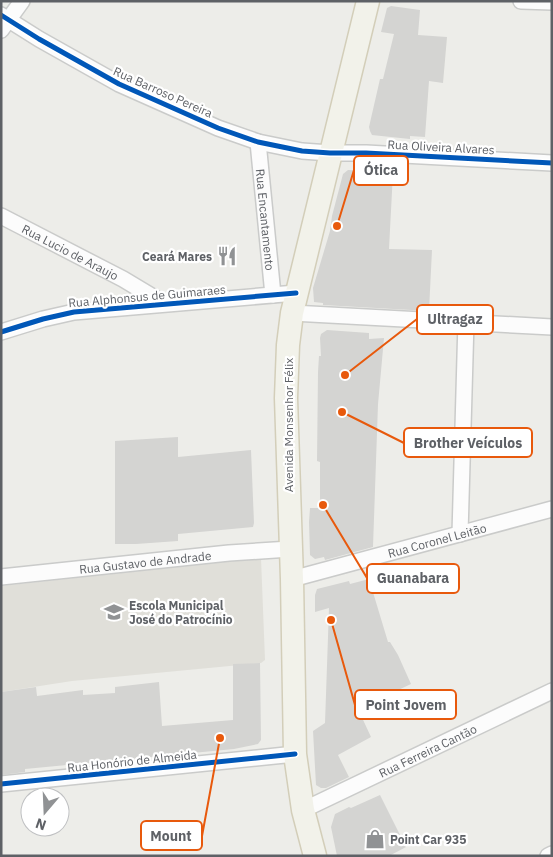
<svg xmlns="http://www.w3.org/2000/svg" width="553" height="857" font-family="'IBM Plex Sans',sans-serif">
  <style>
    .education { fill: #e0dfd9 }
    .building { fill: #d4d4d2 }
    .lines { fill: none; stroke-linecap: round; stroke-linejoin: round }
    .street-casing { stroke: #cacbca; stroke-width: 18 }
    .primary-casing { stroke: #d3ceb9; stroke-width: 25 }
    .street { stroke: #fcfcfc; stroke-width: 15 }
    .primary { stroke: #f2f2ea; stroke-width: 22 }
    .cycleway-casing { stroke: #fff; stroke-width: 8 }
    .cycleway { stroke: #0057b8; stroke-width: 5 }
    .labels { text-anchor: middle; dominant-baseline: central; stroke-width: 4.5; stroke-linejoin: round; paint-order: stroke }
    .street-label { font-size: 12px; fill: #5e6166; stroke: #fff }
    .poi-label { font-size: 12px; font-weight: bold; fill: #5e6166; stroke: #fff; text-anchor: start }
    .leader { fill: none; stroke: #e8590c; stroke-width: 2 }
    .callout-dot { fill: #e8590c; stroke: #fff; stroke-width: 2 }
    .callout { fill: #fff; stroke: #e8590c; stroke-width: 2 }
    .callout-label { font-size: 14px; text-anchor: middle; font-weight: bold; fill: #5e6166 }
  </style>
  <rect width="100%" height="100%" fill="#edede9"/>
  <!-- education -->
  <path class="education" d="M 261,558 L 265,660 L 261,663 L 72,681 L 1,692 L 1,586 Z"/>
  <!-- building -->
  <path class="building" d="M 391,6 L 420,10 L 418,35 L 447,37 L 443,83 L 429,81 L 425,137 L 410,136 L 410,139 L 372,135 L 370,131 L 369,127 L 380,79 L 383,79 L 394,34 L 381,32 L 387,8 Z
    M 348,170 L 393,172 L 389,249 L 432,250 L 429,311 L 323,305 L 323,303 L 314,302 L 313,288 L 330,231 L 332,216 L 343,174 Z
    M 327,330 L 369,333 L 369,339 L 384,338 L 378,404 L 373,547 L 325,560 L 324,557 L 315,559 L 310,555 L 309,522 L 310,508 L 320,508 L 320,462 L 317,461 L 318,372 L 319,356 L 321,356 L 320,338 L 321,334 Z
    M 178,437 L 178,457 L 251,450 L 254,523 L 253,527 L 178,534 L 178,541 L 136,544 L 115,544 L 115,441 Z
    M 369,579 L 388,642 L 390,642 L 398,655 L 411,684 L 358,709 L 371,737 L 338,755 L 349,777 L 326,788 L 321,788 L 316,785 L 313,731 L 325,723 L 329,608 L 315,612 L 315,595 L 317,589 L 349,581 L 350,584 Z
    M 260,663 L 261,740 L 258,744 L 234,749 L 25,769 L 25,772 L 1,775 L 1,692 L 36,687 L 37,696 L 83,690 L 83,695 L 115,693 L 115,687 L 159,682 L 162,726 L 233,720 L 233,664 Z
    M 380,795 L 406,847 L 389,856 L 337,856 L 331,827 L 335,814 L 349,807 L 351,808 Z"/>
  <g class="lines">
    <defs>
      <g id="street">
        <path d="M 521,1 L 552,2"/>
        <path d="M 1,15 L 39,39 L 119,84 L 218,128 L 258,142 L 302,151 L 330,153 L 366,153 L 552,163"/>
        <path d="M 1,30 L 22,1"/>
        <path id="s1" d="M 258,142 L 273,295"/>
        <path id="s2" d="M 1,216 L 123,279 L 163,303"/>
        <path d="M 292,313 L 552,327"/>
        <path d="M 1,332 L 43,319 L 74,312 L 296,293"/>
        <path d="M 460,534 L 466,321"/>
        <path id="s3" d="M 1,577 L 229,553 L 290,549"/>
        <path id="s4" d="M 292,579 L 552,509"/>
        <path d="M 1,784 L 295,754"/>
        <path id="s5" d="M 303,810 L 552,691"/>
        <path d="M 548,856 L 552,854"/>
      </g>
      <path id="primary" d="M 315,856 L 303,810 L 295,754 L 292,579 L 286,398 L 288,345 L 292,313 L 368,1"/>
    </defs>
    <!-- street casing -->
    <use href="#street" class="street-casing"/>
    <!-- primary casing -->
    <use href="#primary" class="primary-casing"/>
    <!-- street -->
    <use href="#street" class="street"/>
    <!-- primary -->
    <use href="#primary" class="primary"/>
    <defs>
      <path id="cycleway" d="M 1,15 L 39,39 L 119,84 L 218,128 L 258,142 L 302,151 L 330,153 L 366,153 L 552,163
        M 1,332 L 43,319 L 74,312 L 296,293
        M 1,784 L 295,754"/>
    </defs>
    <!-- cycleway casing -->
    <use href="#cycleway" class="cycleway-casing"/>
    <!-- cycleway -->
    <use href="#cycleway" class="cycleway"/>
  </g>
  <!-- icons -->
  <defs>
    <symbol id="restaurant-bare" viewBox="-9 -9 18 18"><path d="M-5-6h1v4h1v-4h1v4h1v-4h1v5L-1.5 .5V6h-2V.5L-5-1ZM5-6V6H3V1.5H1.5Q1.5-4 5-6Z" fill="#909294" stroke="#fff" stroke-width="2.5" paint-order="stroke"/></symbol>
    <symbol id="school-bare" viewBox="-9 -9 18 18"><path d="M0-5L7-2L0 1L-7-2ZM-4 1L0 2.5L4 1V4Q0 6-4 4Z" fill="#909294" stroke="#fff" stroke-width="2.5" paint-order="stroke"/></symbol>
    <symbol id="shop-bare" viewBox="-9 -9 18 18"><path d="M-5-2.5h2.3a2.7 3.5 0 0 1 5.4 0H5L5.5 6h-11ZM-1.5-2.5h3a1.5 2.3 0 0 0-3 0Z" fill="#909294" stroke="#fff" stroke-width="2.5" paint-order="stroke"/></symbol>
  </defs>
  <g fill-rule="evenodd">
    <use href="#restaurant-bare" x="213" y="242" width="28" height="28"/>
    <use href="#school-bare" x="100" y="598" width="28" height="28"/>
    <use href="#shop-bare" x="361" y="825" width="28" height="28"/>
  </g>
  <g class="labels">
    <!-- street labels -->
    <g class="street-label">
      <text transform="translate(163 92) rotate(24)">Rua Barroso Pereira</text>
      <text transform="translate(441 147) rotate(3)">Rua Oliveira Alvares</text>
      <text stroke="none"><textPath href="#s1" startOffset="78">Rua Encantamento</textPath></text>
      <text stroke="none"><textPath href="#s2" startOffset="78">Rua Lucio de Araujo</textPath></text>
      <text transform="translate(147 296) rotate(-5)">Rua Alphonsus de Guimaraes</text>
      <text transform="translate(288 425) rotate(-90)">Avenida Monsenhor Félix</text>
      <text stroke="none"><textPath href="#s4" startOffset="150">Rua Coronel Leitão</textPath></text>
      <text stroke="none"><textPath href="#s3" startOffset="145">Rua Gustavo de Andrade</textPath></text>
      <text stroke="none"><textPath href="#s5" startOffset="138">Rua Ferreira Cantão</textPath></text>
      <text transform="translate(132 761) rotate(-6)">Rua Honório de Almeida</text>
    </g>
    <!-- poi labels -->
    <g class="poi-label">
      <text x="212" y="256" text-anchor="end">Ceará Mares</text>
      <text x="129" y="605">Escola Municipal<tspan x="129" dy="14">José do Patrocínio</tspan></text>
      <text x="390" y="839">Point Car 935</text>
    </g>
  </g>
  <!-- callouts -->
  <path class="leader" d="M337 226L354 170M345 375L417 319M342 412L404 443M323 505L367 578M331 620L355 705M220 738L202 836"/>
  <g class="callout-dot">
    <circle cx="337" cy="226" r="5"/>
    <circle cx="345" cy="375" r="5"/>
    <circle cx="342" cy="412" r="5"/>
    <circle cx="323" cy="505" r="5"/>
    <circle cx="331" cy="620" r="5"/>
    <circle cx="220" cy="738" r="5"/>
  </g>
  <g class="callout">
    <rect x="354" y="156" width="54" height="29" rx="5"/>
    <rect x="417" y="305" width="76" height="29" rx="5"/>
    <rect x="404" y="428" width="128" height="29" rx="5"/>
    <rect x="367" y="564" width="92" height="29" rx="5"/>
    <rect x="355" y="690" width="101" height="29" rx="5"/>
    <rect x="141" y="821" width="61" height="29" rx="5"/>
  </g>
  <g class="callout-label">
    <text x="381" y="175">Ótica</text>
    <text x="455" y="324">Ultragaz</text>
    <text x="468" y="448">Brother Veículos</text>
    <text x="413" y="583">Guanabara</text>
    <text x="406" y="710">Point Jovem</text>
    <text x="171" y="841">Mount</text>
  </g>
  <!-- border -->
  <rect width="553" height="857" fill="none" stroke="#5e6166" stroke-width="5"/>
  <!-- north arrow -->
  <g transform="translate(45 812) rotate(199)"><circle r="24" fill="#ffffff" stroke="#bfc0c2"/>
  <path d="M0-4L9 19L0 12L-9 19Z" fill="#909294"/>
  <text y="-8" font-size="14" font-weight="bold" text-anchor="middle" fill="#5e6166">N</text>
  </g>
</svg>
